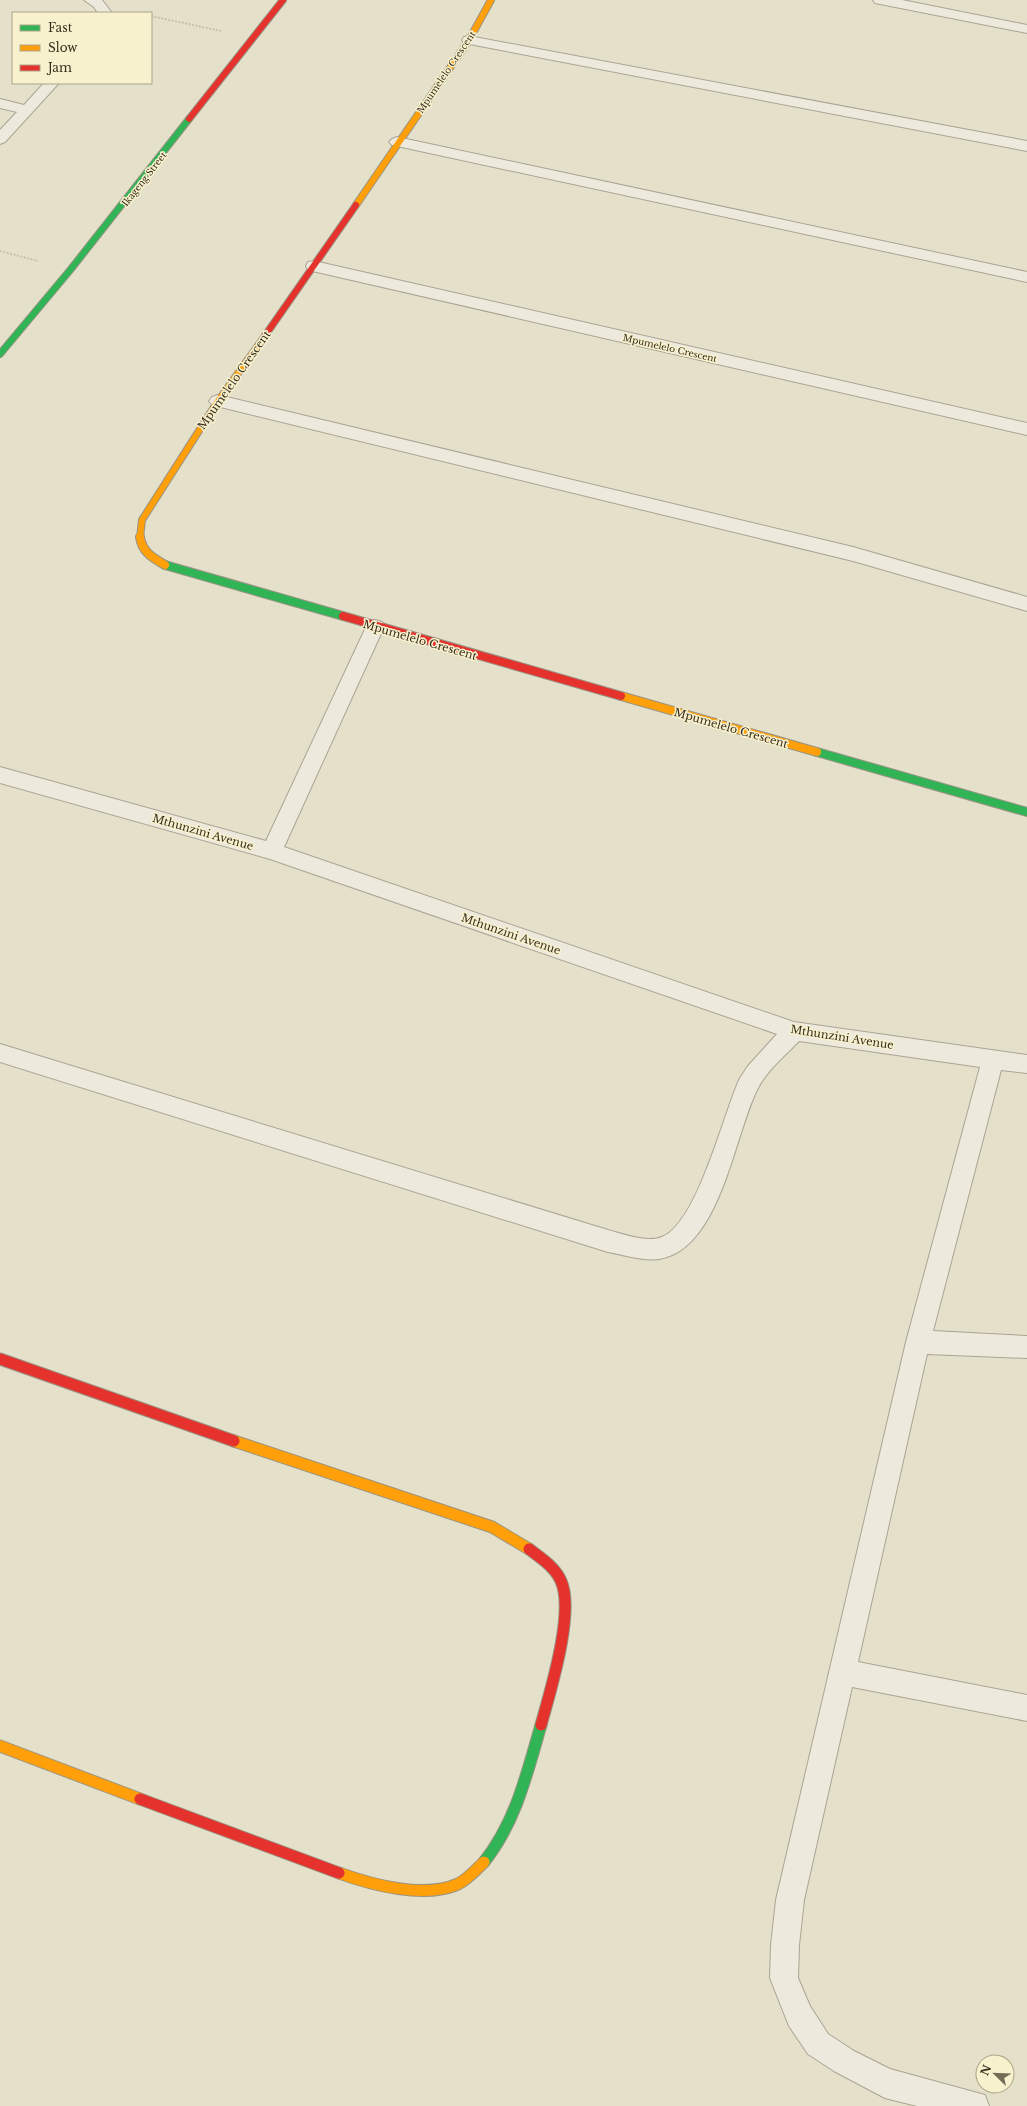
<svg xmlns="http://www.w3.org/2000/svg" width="1027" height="2106" font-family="'Libre Baskerville',serif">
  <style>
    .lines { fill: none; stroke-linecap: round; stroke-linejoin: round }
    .street-casing { stroke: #aaa494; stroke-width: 2 }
    .fast-far2-casing { stroke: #999484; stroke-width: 8 }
    .fast-far1-casing { stroke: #999484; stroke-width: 10 }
    .fast-casing { stroke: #999484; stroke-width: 13 }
    .slow-far2-casing { stroke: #999484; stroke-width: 8 }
    .slow-far1-casing { stroke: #999484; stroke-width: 10 }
    .slow-casing { stroke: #999484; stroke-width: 13 }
    .jam-far2-casing { stroke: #999484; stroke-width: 8 }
    .jam-far1-casing { stroke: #999484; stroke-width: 10 }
    .jam-casing { stroke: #999484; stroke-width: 13 }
    .path { stroke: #c5c1b3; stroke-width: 2; stroke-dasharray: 2 1.5; stroke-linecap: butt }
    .street { fill: #ede9dc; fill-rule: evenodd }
    .fast-far2 { stroke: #30b455; stroke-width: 6 }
    .fast-far1 { stroke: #30b455; stroke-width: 8 }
    .fast { stroke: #30b455; stroke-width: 11 }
    .slow-far2 { stroke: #ff9f0a; stroke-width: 6 }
    .slow-far1 { stroke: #ff9f0a; stroke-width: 8 }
    .slow { stroke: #ff9f0a; stroke-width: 11 }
    .jam-far2 { stroke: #e5322d; stroke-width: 6 }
    .jam-far1 { stroke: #e5322d; stroke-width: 8 }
    .jam { stroke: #e5322d; stroke-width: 11 }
    .labels { text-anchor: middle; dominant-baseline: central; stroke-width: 3; stroke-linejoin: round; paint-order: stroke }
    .far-street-label { font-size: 9px; fill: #382d1b; stroke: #f8f1ce }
    .street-label { font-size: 11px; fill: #382d1b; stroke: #f8f1ce }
  </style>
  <rect width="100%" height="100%" fill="#e5e0ca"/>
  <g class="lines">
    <defs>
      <path id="street" d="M 84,0 L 102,0 L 112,13 L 98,13 L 94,7 Z
        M 873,0 L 902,0 L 1027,25 L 1027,33 L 880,4 L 875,3 Z
        M 469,36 L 1027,141 L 1027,151 L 464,43 L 462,40 L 464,37 Z
        M 44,83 L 59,83 L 5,142 L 0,144 L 0,130 L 17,112 L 0,108 L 0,99 L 24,105 Z
        M 397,137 L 1027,272 L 1027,282 L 392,145 L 389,142 L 392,139 Z
        M 314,261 L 1027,423 L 1027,435 L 308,270 L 306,266 L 308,262 Z
        M 218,395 L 853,547 L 1027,597 L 1027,611 L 853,561 L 212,405 L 209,401 L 212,397 Z
        M 375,620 L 382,622 L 384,627 L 284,847 L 794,1022 L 1027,1055 L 1027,1073 L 1001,1070 L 933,1331 L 1027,1336 L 1027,1358 L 927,1354 L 858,1662 L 1027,1695 L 1027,1721 L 852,1687 L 804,1900 L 799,1945 L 798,1978 L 810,2006 L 828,2034 L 854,2051 L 890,2069 L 985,2095 L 989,2106 L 917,2106 L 885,2098 L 834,2071 L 808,2054 L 789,2026 L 770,1978 L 771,1945 L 776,1900 L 906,1342 L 980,1067 L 799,1041 C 785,1056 766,1071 757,1090 C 734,1136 720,1250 659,1259 C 642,1261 625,1255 608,1252 L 0,1062 L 0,1044 L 608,1230 C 623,1234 647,1243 662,1237 C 698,1222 723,1114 740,1078 L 748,1066 L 777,1034 L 270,859 L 0,783 L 0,767 L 266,841 L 366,627 L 368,622 Z"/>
      <path id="fast-far2" d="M 0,354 L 71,269 L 189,119"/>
      <path id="fast-far1" d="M 165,565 L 343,616
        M 817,752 L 1027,812"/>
      <path id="fast" d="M 484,1862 C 516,1822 527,1773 541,1725"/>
      <path id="slow-far2" d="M 356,205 L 469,40 L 491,0
        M 140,538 L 142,520 L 218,401 L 262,340"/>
      <path id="slow-far1" d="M 140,537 C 142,552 153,558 165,565
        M 621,696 L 817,752"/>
      <path id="slow" d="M 234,1441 L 492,1527 L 529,1549
        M 0,1746 L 140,1799
        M 339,1873 C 372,1885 425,1899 458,1884 C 468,1879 476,1870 484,1862"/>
      <path id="jam-far2" d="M 189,119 L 283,0
        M 262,340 L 356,205"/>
      <path id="jam-far1" d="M 343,616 L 621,696"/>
      <path id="jam" d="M 0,1359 L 234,1441
        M 529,1549 C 541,1558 555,1567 561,1581 C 575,1612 550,1692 541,1725
        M 140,1799 L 339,1873"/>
    </defs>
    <!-- street casing -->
    <use href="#street" class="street-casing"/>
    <!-- fast-far2 casing -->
    <use href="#fast-far2" class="fast-far2-casing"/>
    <!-- fast-far1 casing -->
    <use href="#fast-far1" class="fast-far1-casing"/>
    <!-- fast casing -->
    <use href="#fast" class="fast-casing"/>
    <!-- slow-far2 casing -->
    <use href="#slow-far2" class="slow-far2-casing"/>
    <!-- slow-far1 casing -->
    <use href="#slow-far1" class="slow-far1-casing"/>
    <!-- slow casing -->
    <use href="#slow" class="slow-casing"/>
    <!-- jam-far2 casing -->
    <use href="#jam-far2" class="jam-far2-casing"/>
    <!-- jam-far1 casing -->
    <use href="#jam-far1" class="jam-far1-casing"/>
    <!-- jam casing -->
    <use href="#jam" class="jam-casing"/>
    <!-- path -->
    <path class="path" d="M 151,16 L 221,31
      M 0,251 L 38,261"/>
    <!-- street -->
    <use href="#street" class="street"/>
    <!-- fast-far2 -->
    <use href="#fast-far2" class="fast-far2"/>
    <!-- fast-far1 -->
    <use href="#fast-far1" class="fast-far1"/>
    <!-- fast -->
    <use href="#fast" class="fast"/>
    <!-- slow-far2 -->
    <use href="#slow-far2" class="slow-far2"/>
    <!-- slow-far1 -->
    <use href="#slow-far1" class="slow-far1"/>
    <!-- slow -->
    <use href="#slow" class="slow"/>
    <!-- jam-far2 -->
    <use href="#jam-far2" class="jam-far2"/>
    <!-- jam-far1 -->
    <use href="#jam-far1" class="jam-far1"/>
    <!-- jam -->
    <use href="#jam" class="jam"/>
  </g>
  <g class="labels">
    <!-- far-street labels -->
    <g class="far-street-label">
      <text transform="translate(446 72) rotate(-56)">Mpumelelo Crescent</text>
      <text transform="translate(144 179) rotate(-52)">Ikageng Street</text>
      <text transform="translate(670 348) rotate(13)">Mpumelelo Crescent</text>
    </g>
    <!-- street labels -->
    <g class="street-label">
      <text transform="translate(234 380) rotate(-55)">Mpumelelo Crescent</text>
      <text transform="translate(420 640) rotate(16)">Mpumelelo Crescent</text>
      <text transform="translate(731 728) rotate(16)">Mpumelelo Crescent</text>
      <text transform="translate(203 832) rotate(16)">Mthunzini Avenue</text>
      <text transform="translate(511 934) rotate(19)">Mthunzini Avenue</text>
      <text transform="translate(842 1037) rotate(9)">Mthunzini Avenue</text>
    </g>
  </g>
  <!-- legend -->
  <rect x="12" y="12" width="140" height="72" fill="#f8f1ce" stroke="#aba386"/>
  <rect x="20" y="25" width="20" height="6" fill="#30b455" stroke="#aba386"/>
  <text x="48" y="32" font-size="12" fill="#382d1b">Fast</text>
  <rect x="20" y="45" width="20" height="6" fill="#ff9f0a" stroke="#aba386"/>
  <text x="48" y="52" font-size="12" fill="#382d1b">Slow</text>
  <rect x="20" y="65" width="20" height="6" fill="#e5322d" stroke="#aba386"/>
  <text x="48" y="72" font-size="12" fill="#382d1b">Jam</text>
  <!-- north arrow -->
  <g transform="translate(995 2074) rotate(293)"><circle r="19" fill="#f8f1ce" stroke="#aba386"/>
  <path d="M0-3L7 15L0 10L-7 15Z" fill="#756c58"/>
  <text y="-6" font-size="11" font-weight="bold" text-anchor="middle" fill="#382d1b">N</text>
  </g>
</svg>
